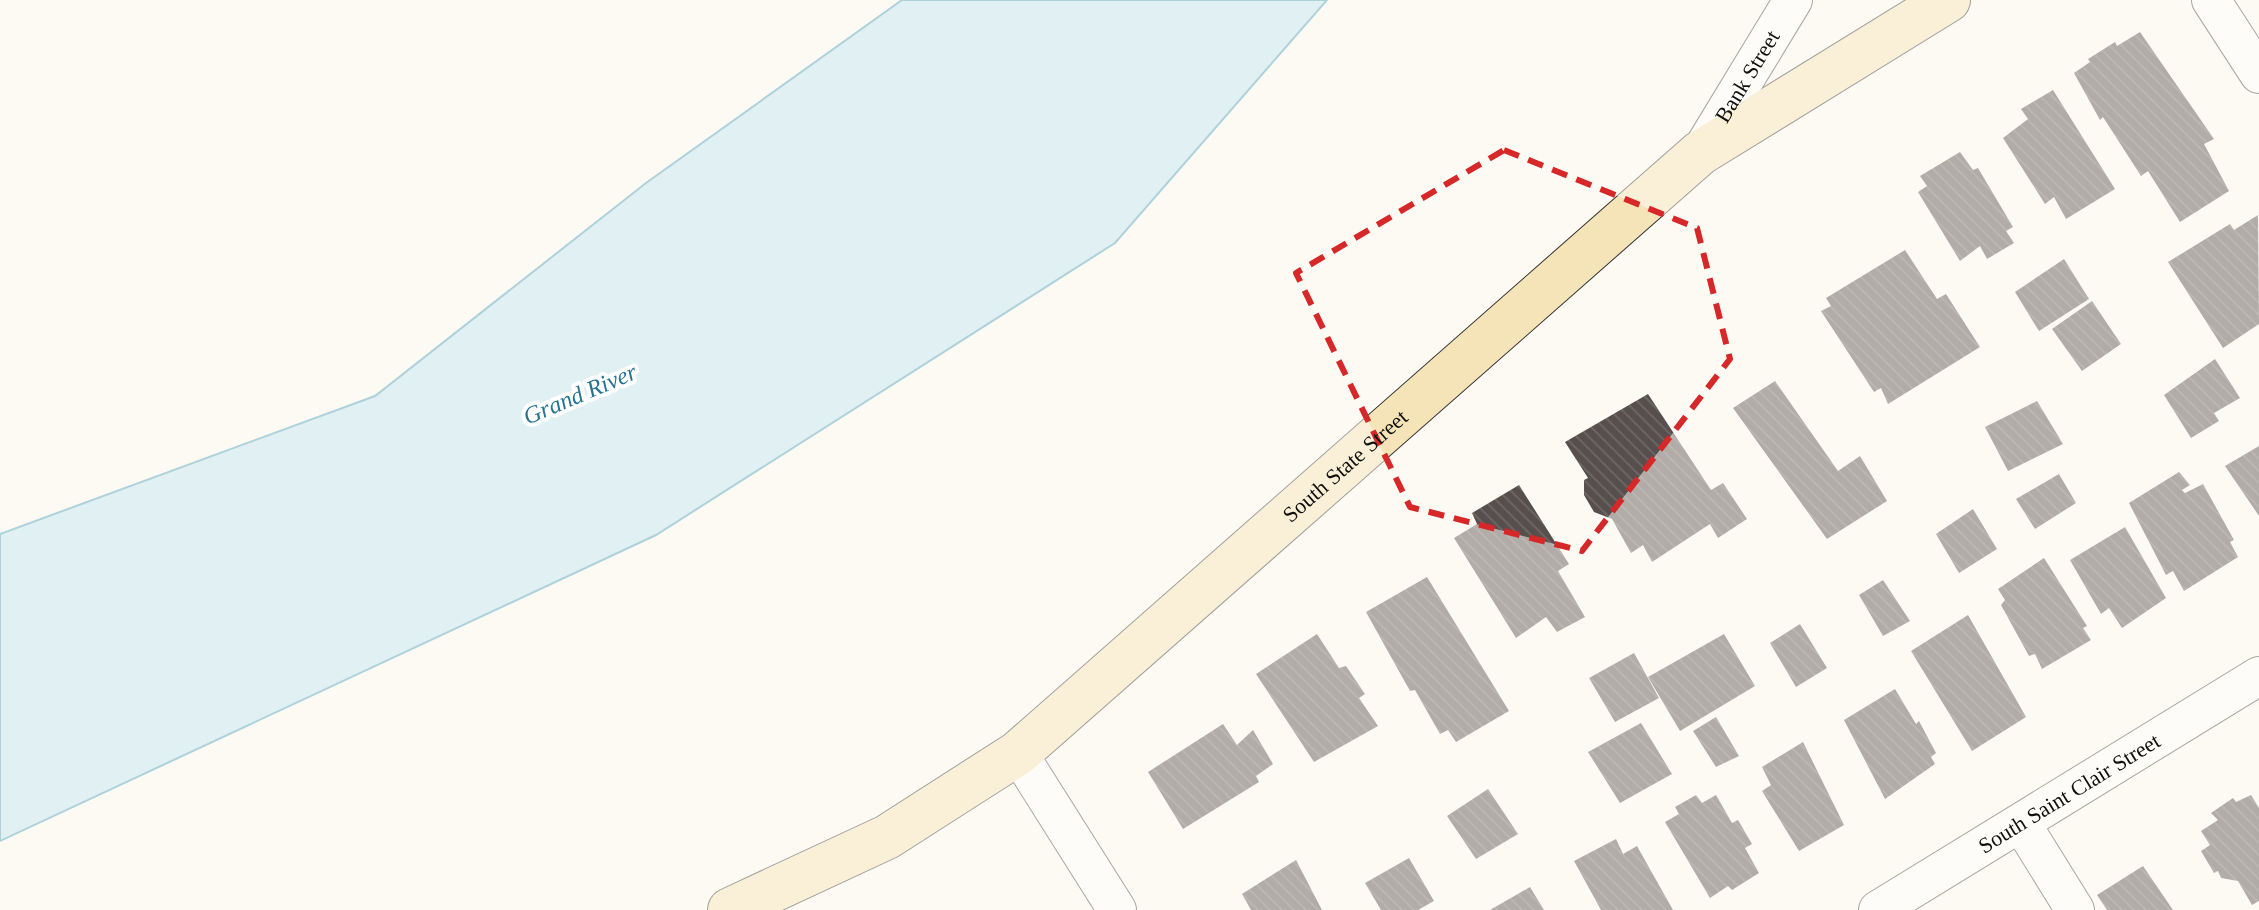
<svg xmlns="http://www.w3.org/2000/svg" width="2259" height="910" font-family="Georgia,serif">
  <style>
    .water { fill: #bee4ef; stroke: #4fa2bc; stroke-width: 2 }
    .building { fill: url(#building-back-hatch) }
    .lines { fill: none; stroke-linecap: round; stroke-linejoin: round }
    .minor-casing { stroke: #434343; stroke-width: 40 }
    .secondary-casing { stroke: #323232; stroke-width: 46 }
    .minor { stroke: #fff; stroke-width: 38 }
    .secondary { stroke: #f5e4b7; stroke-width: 44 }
    .marked { fill: none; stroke: #d62828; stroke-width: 6; stroke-dasharray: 16 10; stroke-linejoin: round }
    .labels { text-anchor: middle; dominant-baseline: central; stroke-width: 8; stroke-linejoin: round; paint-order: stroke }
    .street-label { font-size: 22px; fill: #101010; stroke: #fff }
    .water-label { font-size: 24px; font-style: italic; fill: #287492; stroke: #fff }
  </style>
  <defs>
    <pattern id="building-back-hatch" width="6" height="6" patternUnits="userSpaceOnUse" patternTransform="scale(2)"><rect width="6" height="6" fill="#574f4d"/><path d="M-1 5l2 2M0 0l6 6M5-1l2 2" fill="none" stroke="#6a6462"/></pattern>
  </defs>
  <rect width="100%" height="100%" fill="#fdfaf4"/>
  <!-- water -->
  <path class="water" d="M 902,0 L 1327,0 L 1115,243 L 656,535 L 0,841 L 0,534 L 375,396 L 646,183 Z"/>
  <!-- building -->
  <path class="building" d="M 2140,32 L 2214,139 L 2204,144 L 2229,191 L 2180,222 L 2148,171 L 2141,176 L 2103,117 L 2100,120 L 2074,73 L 2090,62 L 2088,59 L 2115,42 L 2117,46 Z
    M 2053,90 L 2115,189 L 2066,219 L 2054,197 L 2045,204 L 2003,138 L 2028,119 L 2021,109 Z
    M 1960,152 L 1973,170 L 1978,168 L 2013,227 L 2006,231 L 2014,243 L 1987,259 L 1980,246 L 1960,261 L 1918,192 L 1927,186 L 1920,176 Z
    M 2258,215 L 2259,324 L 2223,348 L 2168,262 L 2230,224 L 2234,230 Z
    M 1905,250 L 1937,299 L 1946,294 L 1980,347 L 1888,404 L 1881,388 L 1874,392 L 1821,311 L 1831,306 L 1826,298 Z
    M 2064,259 L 2089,299 L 2039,331 L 2015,292 Z
    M 2092,301 L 2121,344 L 2082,371 L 2052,329 Z
    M 2215,359 L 2240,398 L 2214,413 L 2219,421 L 2191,438 L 2164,395 Z
    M 1775,381 L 1838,471 L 1860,456 L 1887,501 L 1827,539 L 1733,408 Z
    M 1648,394 L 1711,490 L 1723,483 L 1747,519 L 1718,538 L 1710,524 L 1652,562 L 1643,545 L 1631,553 L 1612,519 L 1594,512 L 1584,495 L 1584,480 L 1588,478 L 1565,442 Z
    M 2037,401 L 2063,444 L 2008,471 L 1985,427 Z
    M 2259,446 L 2259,516 L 2225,466 Z
    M 2179,472 L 2190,485 L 2182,490 L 2185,493 L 2203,484 L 2234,540 L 2230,542 L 2238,557 L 2184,591 L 2173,571 L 2166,575 L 2129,503 Z
    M 2059,474 L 2076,503 L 2035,529 L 2016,499 Z
    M 1519,485 L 1569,564 L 1558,571 L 1585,617 L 1557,632 L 1546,617 L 1516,638 L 1454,538 L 1477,524 L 1472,513 Z
    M 1973,509 L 1997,549 L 1959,573 L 1936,534 Z
    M 2125,527 L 2166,598 L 2122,628 L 2109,608 L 2101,614 L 2070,560 Z
    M 2044,558 L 2087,626 L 2083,628 L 2091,640 L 2042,669 L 2035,654 L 2029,656 L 2001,605 L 2005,600 L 1998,589 Z
    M 1427,577 L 1509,711 L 1456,742 L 1448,730 L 1440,734 L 1415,690 L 1410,691 L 1366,612 Z
    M 1883,580 L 1910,621 L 1883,636 L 1859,595 Z
    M 1968,615 L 2026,717 L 1972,751 L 1911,651 Z
    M 1800,624 L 1827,668 L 1796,687 L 1770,643 Z
    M 1317,634 L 1339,668 L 1346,666 L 1365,694 L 1359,698 L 1378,726 L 1314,762 L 1256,674 Z
    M 1724,634 L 1755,686 L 1680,731 L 1648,677 Z
    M 1634,653 L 1659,698 L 1615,722 L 1589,678 Z
    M 1895,689 L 1916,724 L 1919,721 L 1936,753 L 1931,757 L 1935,764 L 1885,799 L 1844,720 Z
    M 1716,717 L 1739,756 L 1716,767 L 1693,731 Z
    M 1641,723 L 1672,774 L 1620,803 L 1588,752 Z
    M 1223,724 L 1237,745 L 1253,730 L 1273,764 L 1256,776 L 1259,782 L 1183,829 L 1148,772 Z
    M 1803,742 L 1844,825 L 1799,851 L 1762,791 L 1771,785 L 1762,767 Z
    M 1488,789 L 1518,834 L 1476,859 L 1447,816 Z
    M 1696,795 L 1702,803 L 1716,795 L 1732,823 L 1738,820 L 1752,844 L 1745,848 L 1759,873 L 1732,890 L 1728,886 L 1710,898 L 1665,822 L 1679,814 L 1675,807 Z
    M 2251,795 L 2259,808 L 2259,901 L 2252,905 L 2238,881 L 2221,878 L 2218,871 L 2214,873 L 2201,851 L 2210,845 L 2201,831 L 2218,820 L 2211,813 L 2233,798 L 2236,802 Z
    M 1616,839 L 1623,854 L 1637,846 L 1673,910 L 1601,910 L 1574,861 Z
    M 1409,858 L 1434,901 L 1418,910 L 1381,910 L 1365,883 Z
    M 1296,860 L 1322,910 L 1251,910 L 1242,894 Z
    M 2143,866 L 2173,910 L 2107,910 L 2097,895 Z
    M 1530,887 L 1544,910 L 1490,910 Z"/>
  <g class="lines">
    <defs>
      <g id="minor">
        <path d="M 2211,0 L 2259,74"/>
        <path id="s1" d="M 1700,153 L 1793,0"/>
        <path d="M 1018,753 L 1117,910"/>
        <path d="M 2021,823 L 2075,910"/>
        <path id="s2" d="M 1878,910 L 2259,676"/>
      </g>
      <g id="secondary">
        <path id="s3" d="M 730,910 L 887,837 L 1018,753 L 1700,153 L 1948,0"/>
      </g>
    </defs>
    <!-- minor casing -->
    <use href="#minor" class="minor-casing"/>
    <!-- secondary casing -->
    <use href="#secondary" class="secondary-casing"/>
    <!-- minor -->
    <use href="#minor" class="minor"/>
    <!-- secondary -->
    <use href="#secondary" class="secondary"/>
  </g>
  <!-- marked area -->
  <path d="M0 0H2259V910H0ZM 1504,150 L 1697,228 L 1730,359 L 1582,551 L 1410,507 L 1296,273 Z" fill="#fdfaf4" fill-opacity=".55" fill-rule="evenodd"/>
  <path class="marked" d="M 1504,150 L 1697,228 L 1730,359 L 1582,551 L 1410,507 L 1296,273 Z"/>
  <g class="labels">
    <!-- street labels -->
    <g class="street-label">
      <text stroke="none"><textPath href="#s1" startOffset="90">Bank Street</textPath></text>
      <text stroke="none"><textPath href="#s3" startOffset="764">South State Street</textPath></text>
      <text stroke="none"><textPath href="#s2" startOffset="224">South Saint Clair Street</textPath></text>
    </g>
    <!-- water labels -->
    <g class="water-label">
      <text transform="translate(580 394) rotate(-23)">Grand River</text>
    </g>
  </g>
</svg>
